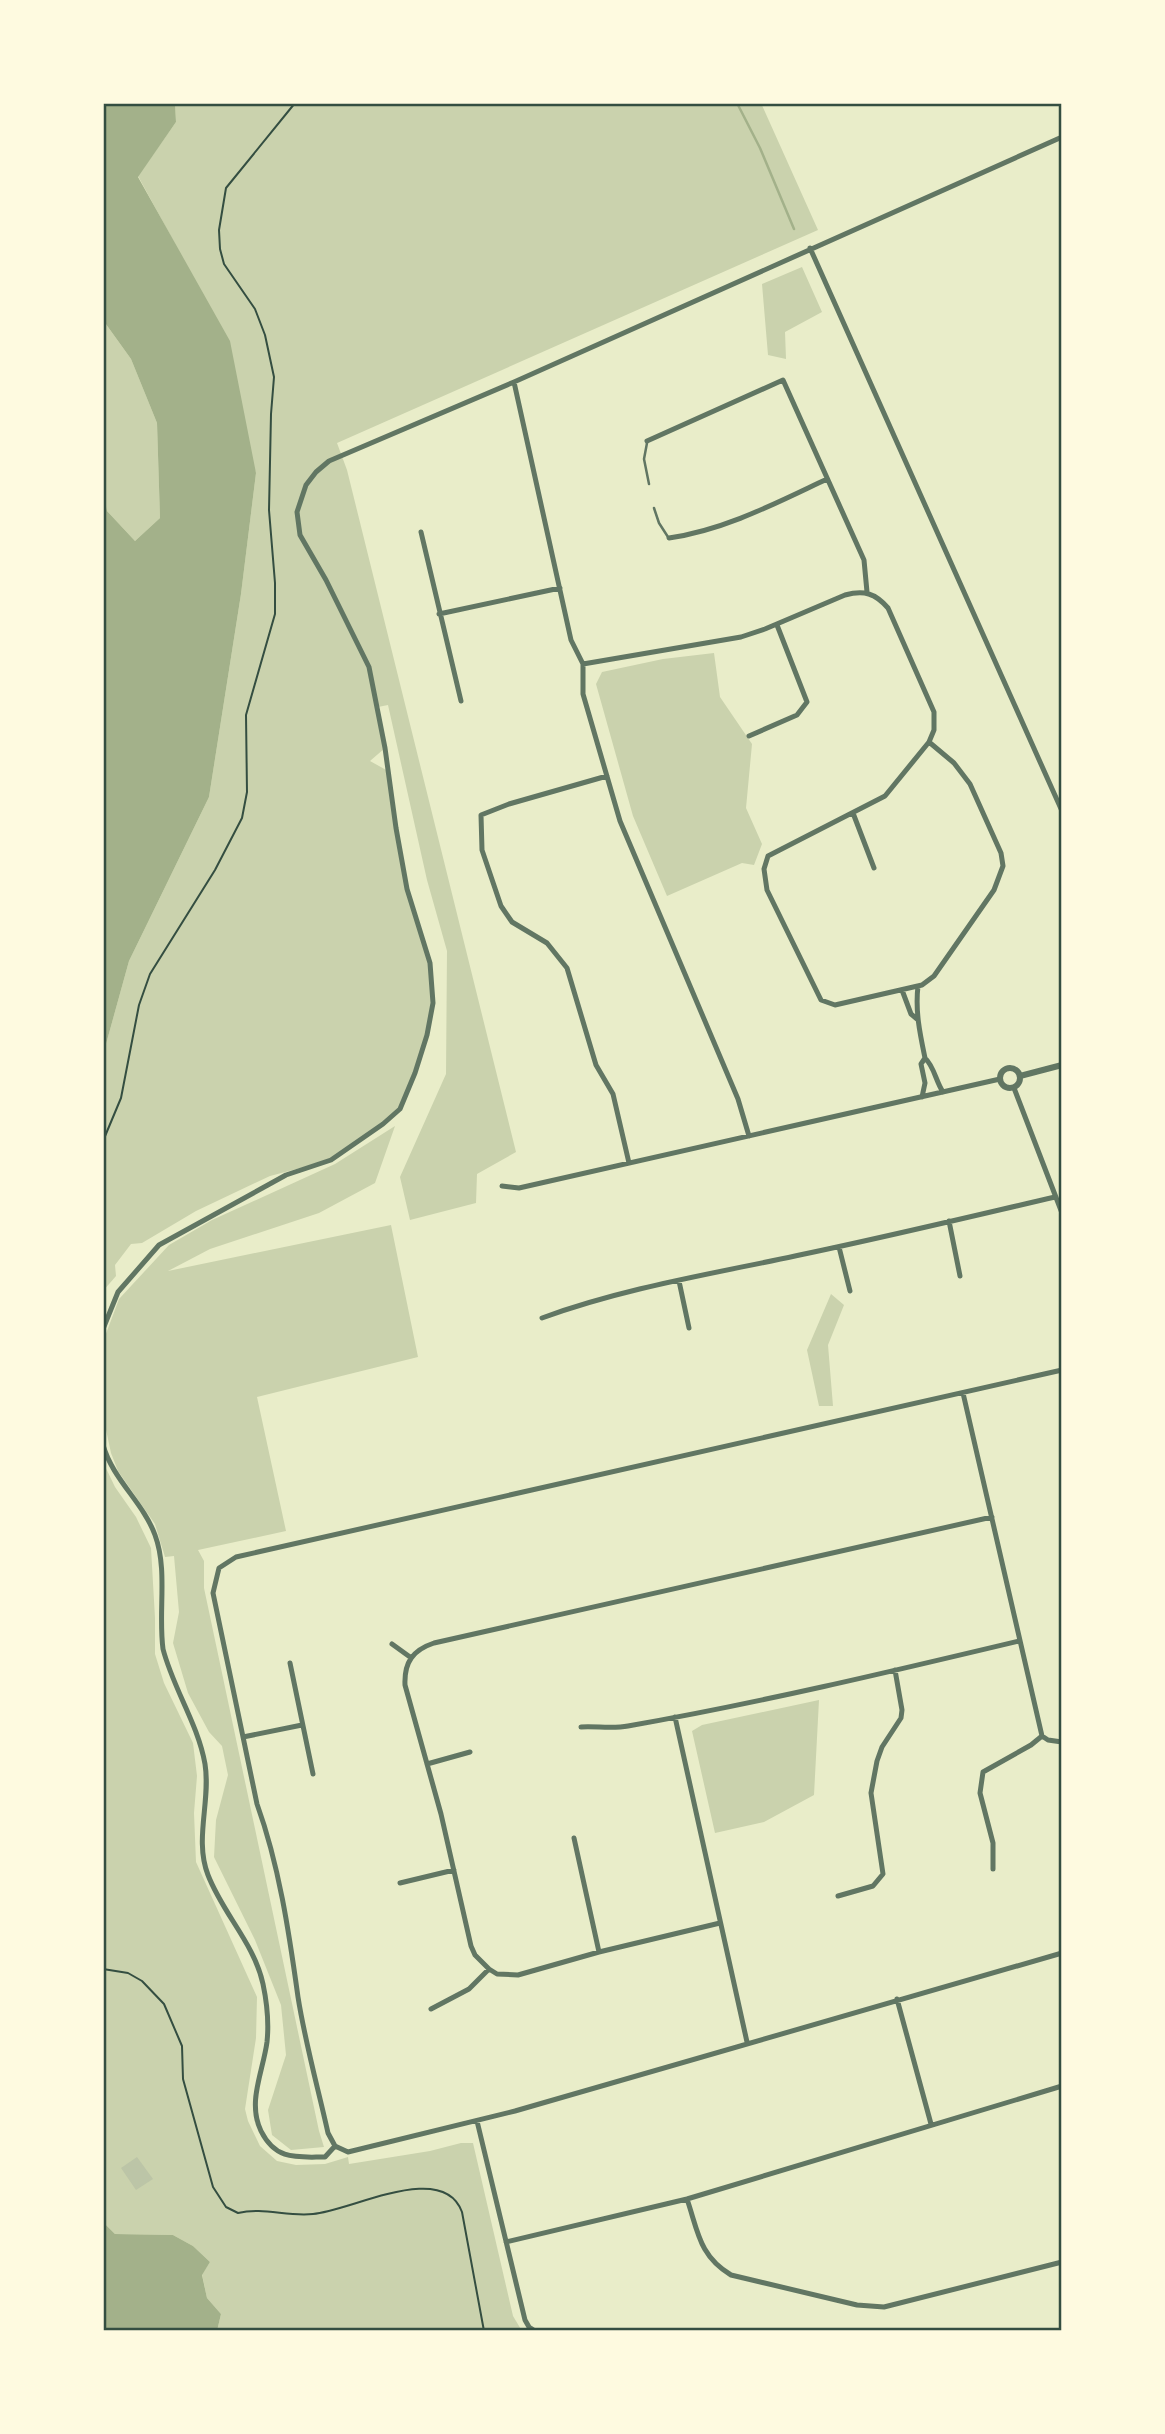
<svg xmlns="http://www.w3.org/2000/svg" width="1165" height="2434" font-family="Spectral,serif">
  <style>
    .green { fill: #cad2ad }
    .water { fill: #a3b18a }
    .lines { fill: none; stroke-linecap: round; stroke-linejoin: round }
    .stream { stroke: #a3b18a; stroke-width: 2.5 }
    .building { fill: #bcc5a7 }
    .path { stroke: #344e41; stroke-width: 2 }
    .service { stroke: #617663; stroke-width: 2.5 }
    .minor { stroke: #617663; stroke-width: 5 }
    .tertiary { stroke: #617663; stroke-width: 6 }
    .neatline { fill: none; stroke: #344e41; stroke-width: 2.5 }
  </style>
  <rect width="100%" height="100%" fill="#e9edc9"/>
  <!-- green -->
  <path class="green" d="M 175,103 L 761,103 L 818,230 L 337,443 L 347,470 L 516,1152 L 477,1174 L 476,1203 L 410,1220 L 400,1177 L 446,1074 L 447,951 L 427,880 L 388,705 L 378,707 L 385,748 L 370,761 L 388,771 L 407,888 L 430,963 L 431,1021 L 400,1109 L 331,1160 L 270,1176 L 196,1211 L 142,1243 L 131,1244 L 115,1265 L 116,1276 L 103,1291 L 103,1055 L 129,961 L 209,797 L 241,594 L 256,473 L 174,242 L 138,176 L 176,122 Z
    M 802,267 L 822,312 L 785,332 L 786,359 L 768,355 L 762,284 Z
    M 103,320 L 131,359 L 157,423 L 160,518 L 135,541 L 107,511 L 103,489 Z
    M 714,653 L 720,697 L 752,744 L 746,808 L 762,844 L 754,865 L 742,863 L 667,896 L 633,816 L 596,684 L 602,672 L 663,659 Z
    M 395,1126 L 375,1183 L 319,1213 L 210,1249 L 168,1271 L 391,1225 L 418,1357 L 257,1397 L 286,1531 L 198,1550 L 204,1561 L 204,1588 L 319,2131 L 324,2147 L 291,2150 L 272,2135 L 268,2110 L 286,2055 L 281,2005 L 255,1940 L 214,1857 L 216,1820 L 228,1775 L 222,1746 L 209,1732 L 188,1693 L 173,1643 L 179,1612 L 174,1556 L 165,1557 L 155,1524 L 118,1471 L 111,1453 L 105,1425 L 104,1339 L 119,1299 L 169,1245 L 212,1220 L 335,1164 Z
    M 831,1294 L 844,1305 L 828,1345 L 833,1406 L 819,1406 L 807,1350 Z
    M 103,1462 L 115,1487 L 136,1517 L 151,1548 L 155,1618 L 155,1654 L 164,1683 L 193,1743 L 197,1776 L 194,1813 L 196,1862 L 257,1997 L 256,2038 L 245,2109 L 248,2121 L 260,2146 L 277,2161 L 296,2165 L 325,2164 L 348,2157 L 349,2164 L 430,2151 L 461,2143 L 473,2143 L 513,2316 L 522,2331 L 217,2331 L 221,2314 L 207,2298 L 202,2274 L 210,2262 L 193,2246 L 173,2235 L 115,2234 L 103,2222 Z
    M 819,1700 L 814,1795 L 764,1822 L 715,1833 L 692,1731 L 702,1725 Z"/>
  <!-- water -->
  <path class="water" d="M 103,103 L 175,103 L 176,122 L 138,177 L 230,341 L 256,473 L 241,594 L 209,797 L 129,961 L 103,1055 L 103,489 L 107,511 L 135,541 L 160,518 L 157,423 L 131,359 L 103,320 Z
    M 103,2222 L 115,2234 L 173,2235 L 193,2246 L 210,2262 L 202,2275 L 207,2298 L 221,2314 L 217,2331 L 103,2331 Z"/>
  <g class="lines">
    <!-- stream -->
    <path class="stream" d="M 737,103 L 760,148 L 794,229"/>
  </g>
  <!-- building -->
  <path class="building" d="M 137,2157 L 153,2179 L 136,2190 L 121,2168 Z"/>
  <g class="lines">
    <!-- path -->
    <path class="path" d="M 103,1141 L 121,1098 L 139,1005 L 150,974 L 215,870 L 242,818 L 247,792 L 246,715 L 275,614 L 275,583 L 269,510 L 271,414 L 274,377 L 265,335 L 255,309 L 224,264 L 220,249 L 219,230 L 226,188 L 295,103
      M 103,1969 L 128,1973 L 142,1981 L 164,2004 L 182,2046 L 183,2079 L 213,2187 L 226,2207 L 238,2213 C 263,2207 288,2217 313,2214 C 351,2211 443,2160 462,2212 L 484,2331"/>
    <!-- service -->
    <path class="service" d="M 647,443 L 644,459 L 649,484
      M 654,508 L 659,523 L 668,537"/>
    <!-- minor -->
    <path class="minor" d="M 810,248 L 1062,811
      M 514,382 L 571,640 L 583,664 L 583,694 L 620,821 L 738,1099 L 749,1136
      M 647,441 L 783,380 L 864,560 L 867,592
      M 421,532 L 461,701
      M 669,538 C 725,530 776,503 827,479
      M 439,614 L 560,588
      M 583,664 L 741,637 L 765,629 L 845,595 C 864,590 875,593 888,608 L 934,712 L 934,730 L 929,742 L 954,763 L 970,784 L 1001,853 L 1003,866 L 994,890 L 934,976 L 922,985 L 835,1005 L 821,1000 L 767,890 L 764,869 L 768,856 L 885,796 L 929,742
      M 749,736 L 797,715 L 807,702 L 777,625
      M 607,776 L 509,804 L 481,815 L 482,850 L 501,906 L 512,922 L 547,943 L 567,968 L 596,1065 L 613,1094 L 629,1163
      M 853,813 L 874,868
      M 918,986 C 915,1011 920,1034 925,1058 C 934,1066 936,1082 943,1092
      M 902,990 L 911,1014 L 917,1019
      M 1014,1088 L 1062,1213
      M 922,1097 L 925,1083 L 921,1064 L 925,1058
      M 502,1186 L 519,1188 L 1000,1079
      M 949,1221 L 960,1276
      M 839,1247 L 850,1291
      M 679,1281 L 689,1328
      M 542,1318 C 624,1288 711,1274 795,1256 C 882,1238 969,1217 1055,1197
      M 103,1329 L 118,1292 L 159,1245 L 286,1175 L 331,1160 L 383,1124 L 400,1109 L 415,1073 L 427,1035 L 433,1003 L 430,963 L 407,889 L 396,828 L 385,748 L 369,667 L 326,580 L 300,535 L 297,512 L 306,485 L 316,472 L 329,461 L 514,382 L 1062,137
      M 1062,1370 L 236,1557 L 219,1568 L 213,1593 L 257,1804 C 279,1865 289,1932 298,1997 C 305,2042 318,2088 328,2133 L 335,2146 L 348,2152 L 515,2111 L 1062,1953
      M 963,1393 L 1042,1736
      M 103,1445 C 113,1480 143,1502 155,1535 C 168,1570 158,1612 163,1649 C 173,1688 198,1724 205,1764 C 211,1801 194,1839 208,1875 C 223,1914 254,1943 263,1984 C 267,2003 269,2023 267,2042 C 263,2072 247,2102 261,2131 C 276,2161 297,2157 325,2157 L 335,2146
      M 392,1644 L 410,1657
      M 290,1663 L 313,1774
      M 675,1717 L 747,2042
      M 581,1727 C 596,1726 613,1729 628,1726 C 759,1703 889,1672 1019,1641
      M 1042,1736 L 1048,1740 L 1062,1742
      M 243,1737 L 302,1725
      M 427,1764 L 470,1752
      M 574,1838 L 599,1952
      M 993,1869 L 993,1843 L 980,1793 L 983,1772 L 1031,1745 L 1042,1736
      M 400,1883 L 454,1870
      M 838,1896 L 873,1886 L 883,1874 L 871,1793 L 877,1761 L 882,1747 L 901,1718 L 902,1710 L 895,1670
      M 720,1923 L 599,1952 L 518,1975 L 497,1974 L 489,1969 L 475,1955 L 471,1946 L 441,1814 L 405,1685 C 404,1662 413,1650 434,1643 L 992,1517
      M 897,1999 L 931,2124
      M 431,2009 L 469,1989 L 489,1969
      M 477,2121 L 525,2320 L 529,2327 L 535,2331
      M 687,2199 C 698,2231 699,2256 731,2275 L 857,2305 L 884,2307 L 1062,2262
      M 506,2242 L 687,2199 L 1062,2086"/>
    <!-- tertiary -->
    <path class="tertiary" d="M1000 1078a10 10 0 1 1 20 0a10 10 0 1 1-20 0Z
      M 1020,1076 L 1062,1065"/>
  </g>
  <!-- border -->
  <rect width="1165" height="2434" fill="none" stroke="#fefae0" stroke-width="210"/>
  <rect x="105" y="105" width="955" height="2224" class="neatline"/>
</svg>
